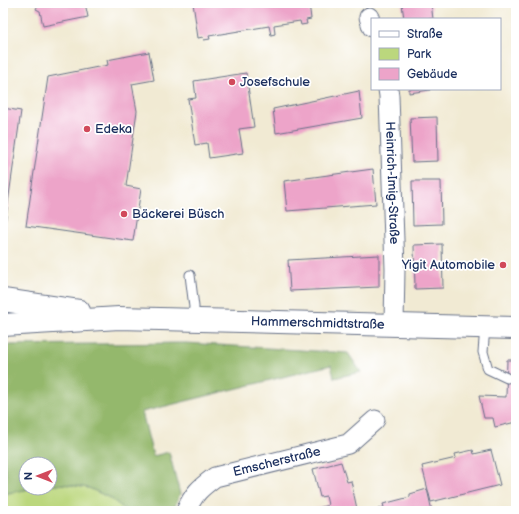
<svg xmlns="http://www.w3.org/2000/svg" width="519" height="514" font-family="'Balsamiq Sans',sans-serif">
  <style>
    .green { fill: #bbd77d; stroke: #6b836e }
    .forest { fill: #94b86c; stroke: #587465 }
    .building { fill: #eda4c9 }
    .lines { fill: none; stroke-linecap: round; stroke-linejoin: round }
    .lane-casing { stroke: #667087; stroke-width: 11 }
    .street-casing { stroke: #667087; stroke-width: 21 }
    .secondary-casing { stroke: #667087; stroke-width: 24 }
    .lane { stroke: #fff; stroke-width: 9 }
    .street { stroke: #fff; stroke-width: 19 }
    .secondary { stroke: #fff; stroke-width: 22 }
    .poi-dot { fill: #d1495b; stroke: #fff; stroke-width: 1.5 }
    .labels { text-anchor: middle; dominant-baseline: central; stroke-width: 3.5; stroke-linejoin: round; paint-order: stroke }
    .poi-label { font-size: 13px; fill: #1b2f5e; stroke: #fff; text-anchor: start }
    .street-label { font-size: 13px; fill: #1b2f5e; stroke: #fff }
  </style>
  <rect width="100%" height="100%" fill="#fff"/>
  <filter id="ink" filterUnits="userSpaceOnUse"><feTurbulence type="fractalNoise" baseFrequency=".025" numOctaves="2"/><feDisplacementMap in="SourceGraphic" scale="8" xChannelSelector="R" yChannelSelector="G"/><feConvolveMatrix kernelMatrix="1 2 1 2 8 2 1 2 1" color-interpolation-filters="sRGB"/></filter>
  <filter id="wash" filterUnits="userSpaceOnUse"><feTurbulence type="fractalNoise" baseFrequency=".012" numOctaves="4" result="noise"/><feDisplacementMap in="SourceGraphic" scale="16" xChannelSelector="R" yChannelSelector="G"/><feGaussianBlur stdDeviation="0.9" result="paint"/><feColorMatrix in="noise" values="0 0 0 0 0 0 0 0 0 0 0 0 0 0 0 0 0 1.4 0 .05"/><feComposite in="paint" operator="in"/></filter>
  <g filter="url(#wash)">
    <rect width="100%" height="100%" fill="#f1ead3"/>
    <!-- green -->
    <path class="green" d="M 63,484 L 89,488 L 110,498 L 127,511 L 3,511 L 3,494 L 35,488 L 50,488 L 50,486 Z"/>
    <!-- forest -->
    <path class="forest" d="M 186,343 L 348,353 L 361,372 L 334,378 L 331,365 L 142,412 L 153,456 L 169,452 L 180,494 L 173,511 L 127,511 L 110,498 L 89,488 L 63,484 L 50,486 L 50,464 L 26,464 L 26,488 L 35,488 L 3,494 L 3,476 L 6,475 L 3,459 L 3,345 Z"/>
    <g id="blocks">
      <!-- building -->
      <path class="building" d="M 39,3 L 85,3 L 88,17 L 43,26 L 40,11 L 36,9 Z
        M 193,3 L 309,3 L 311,19 L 306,20 L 307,24 L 301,25 L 300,21 L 274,25 L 275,34 L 271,35 L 269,26 L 209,36 L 210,39 L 204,40 L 203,37 L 198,38 Z
        M 410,3 L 431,3 L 433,19 L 404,19 L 402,4 Z
        M 149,52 L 154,80 L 132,84 L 137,111 L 126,186 L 141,189 L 133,241 L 26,226 L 48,77 L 108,65 L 107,60 Z
        M 246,73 L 254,127 L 239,129 L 243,153 L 209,158 L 207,143 L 195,145 L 188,99 L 196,98 L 194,81 Z
        M 409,89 L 430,89 L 430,90 L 409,93 Z
        M 359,91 L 362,118 L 276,133 L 273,109 Z
        M 3,108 L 21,111 L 4,231 L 3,231 Z
        M 437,117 L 438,161 L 412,162 L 410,118 Z
        M 373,169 L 376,204 L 287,211 L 284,181 Z
        M 412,181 L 441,181 L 442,224 L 413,225 Z
        M 442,244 L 443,288 L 415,289 L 414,245 Z
        M 379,255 L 379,287 L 290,291 L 288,260 Z
        M 507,360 L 516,360 L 516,398 L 514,398 L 516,399 L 516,422 L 495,427 L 493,418 L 484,418 L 479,396 L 506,397 Z
        M 473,450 L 474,454 L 491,450 L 500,485 L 431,502 L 422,466 L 456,458 L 455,454 Z
        M 341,462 L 347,482 L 351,481 L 357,509 L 361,509 L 361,511 L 308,511 L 328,505 L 326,496 L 320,497 L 313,469 Z
        M 427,489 L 432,511 L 371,511 L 384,507 L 383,504 L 410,497 L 410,494 Z"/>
    </g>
  </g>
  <g filter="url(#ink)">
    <use href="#blocks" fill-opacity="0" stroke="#667087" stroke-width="1"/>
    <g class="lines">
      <defs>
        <path id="lane" d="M 190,275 L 194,307 L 193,319
          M 485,327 L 483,352 L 488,369 L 507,378"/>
        <g id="street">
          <path d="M 369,17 L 372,27"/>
          <path id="s1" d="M 388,89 L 389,96 L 395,269 L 394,324"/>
          <path id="s2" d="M 186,511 C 194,493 200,488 215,477 L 348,444 L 375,420"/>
        </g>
        <g id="secondary">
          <path d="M 3,300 L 79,311"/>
          <path id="s3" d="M 3,325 L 119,318 L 516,328"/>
        </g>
      </defs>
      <!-- lane casing -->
      <use href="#lane" class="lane-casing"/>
      <!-- street casing -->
      <use href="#street" class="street-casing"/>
      <!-- secondary casing -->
      <use href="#secondary" class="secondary-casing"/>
      <!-- lane -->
      <use href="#lane" class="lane"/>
      <!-- street -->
      <use href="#street" class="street"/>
      <!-- secondary -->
      <use href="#secondary" class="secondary"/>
    </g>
  </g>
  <!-- markers -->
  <g class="poi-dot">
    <circle cx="232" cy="82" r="4"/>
    <circle cx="87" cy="129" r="4"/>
    <circle cx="124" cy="214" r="4"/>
    <circle cx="503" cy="265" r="4"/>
  </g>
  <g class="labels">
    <!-- poi labels -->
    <g class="poi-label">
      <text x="240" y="82">Josefschule</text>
      <text x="95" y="129">Edeka</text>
      <text x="132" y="214">Bäckerei Büsch</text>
      <text x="495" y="265" text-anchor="end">Yigit Automobile</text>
    </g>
    <!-- street labels -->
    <g class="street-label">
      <text stroke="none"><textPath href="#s1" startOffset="94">Heinrich-Imig-Straße</textPath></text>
      <text stroke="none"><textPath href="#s3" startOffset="315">Hammerschmidtstraße</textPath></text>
      <text stroke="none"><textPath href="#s2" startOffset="109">Emscherstraße</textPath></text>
    </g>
  </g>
  <!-- margin -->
  <rect width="519" height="514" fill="none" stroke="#fff" stroke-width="16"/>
  <!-- legend -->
  <rect x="371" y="18" width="130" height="72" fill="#ffffff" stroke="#a4acbf"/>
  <rect x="379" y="31" width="20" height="6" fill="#ffffff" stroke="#a4acbf"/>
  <text x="407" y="38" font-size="12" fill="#1b2f5e">Straße</text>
  <rect x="379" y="48" width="20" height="12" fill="#bbd77d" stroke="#a4acbf"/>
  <text x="407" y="58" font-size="12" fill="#1b2f5e">Park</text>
  <rect x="379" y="68" width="20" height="12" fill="#eda4c9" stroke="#a4acbf"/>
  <text x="407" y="78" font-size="12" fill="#1b2f5e">Gebäude</text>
  <!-- north arrow -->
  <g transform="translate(38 476) rotate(270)"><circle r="19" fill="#ffffff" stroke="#a4acbf"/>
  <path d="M0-3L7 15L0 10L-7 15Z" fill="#d1495b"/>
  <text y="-6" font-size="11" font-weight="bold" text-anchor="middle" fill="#1b2f5e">N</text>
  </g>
</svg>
